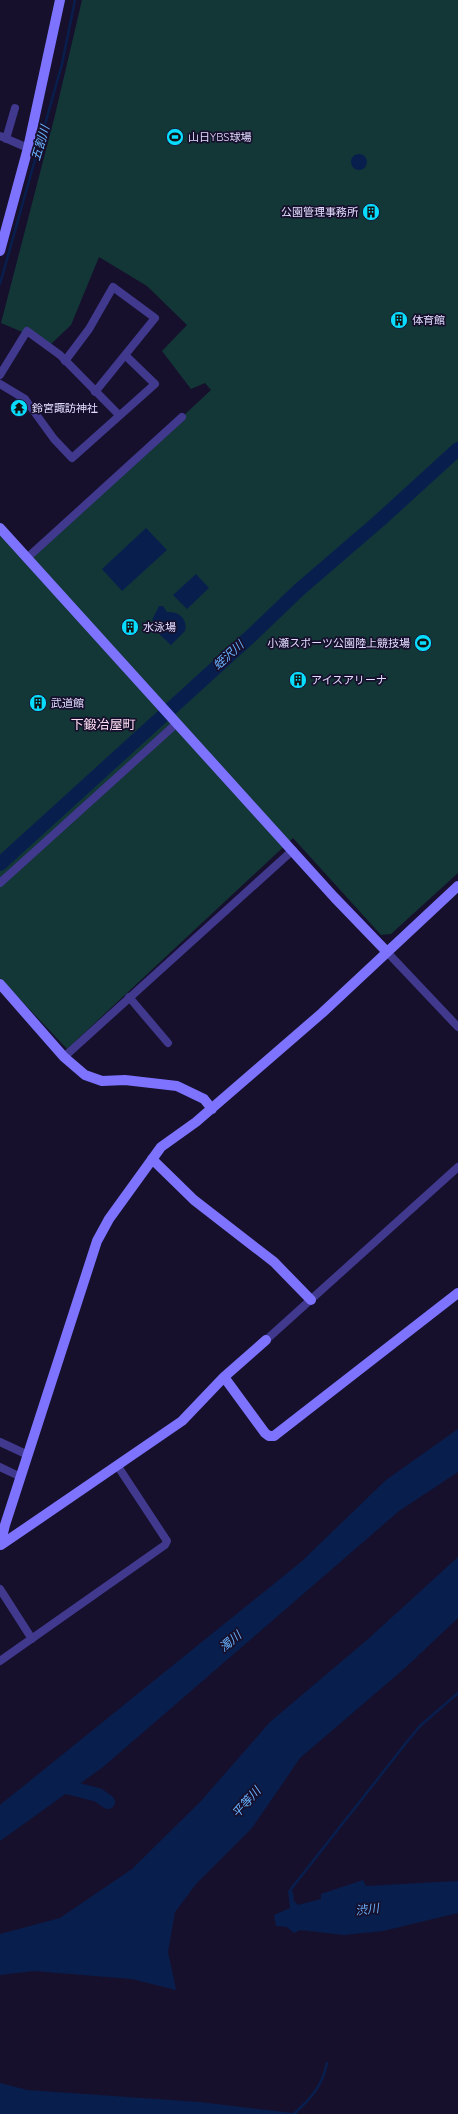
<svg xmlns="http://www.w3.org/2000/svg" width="458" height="2114" font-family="Quicksand,'Noto Sans JP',sans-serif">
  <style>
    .green { fill: #133737 }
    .water { fill: #081f4e }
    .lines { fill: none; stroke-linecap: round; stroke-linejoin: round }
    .stream { stroke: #081f4e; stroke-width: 2.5 }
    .river { stroke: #081f4e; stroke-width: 14 }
    .street { stroke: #40398e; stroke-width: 8 }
    .secondary { stroke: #7d73ff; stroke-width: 10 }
    .labels { text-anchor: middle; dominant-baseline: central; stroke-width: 3.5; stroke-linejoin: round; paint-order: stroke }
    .poi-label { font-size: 11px; fill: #e2dcff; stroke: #16102d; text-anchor: start }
    .water-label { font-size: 12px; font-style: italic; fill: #6ab4ff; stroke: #16102d }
    .quarter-label { font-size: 13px; fill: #ffdef2; stroke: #16102d }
  </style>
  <rect width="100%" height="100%" fill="#16102d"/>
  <!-- green -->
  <path class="green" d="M 82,0 L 458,0 L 458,873 L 391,934 L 381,935 L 293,838 L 67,1049 L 0,978 L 0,535 L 26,562 L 211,390 L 205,383 L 191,389 L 162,351 L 187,325 L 147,286 L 99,257 L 71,325 L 51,344 L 1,323 L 55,115 Z"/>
  <!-- water -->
  <path class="water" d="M351 162a8 8 0 1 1 16 0a8 8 0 1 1-16 0Z
    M 146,528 L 167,550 L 122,591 L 102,569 Z
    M 196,574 L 209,588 L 187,609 L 173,595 Z
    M 159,606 L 163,606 L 167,612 C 179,611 188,619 185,631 L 171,645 L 160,635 L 158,623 L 152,620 Z
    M 458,1429 L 458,1472 L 399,1511 L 103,1767 L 0,1841 L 0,1805 L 301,1562 L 386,1480 Z
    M 458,1557 L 458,1618 L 405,1668 L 300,1758 L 252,1828 L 196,1884 L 175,1912 L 168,1952 L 176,1990 L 132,1979 L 34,1971 L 0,1975 L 0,1934 L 60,1918 L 132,1869 L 201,1801 L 270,1722 L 367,1640 Z
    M 363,1880 L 366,1886 L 458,1881 L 458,1913 L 383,1931 L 344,1935 L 300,1930 L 294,1933 L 287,1927 L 276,1926 L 274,1915 L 290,1908 L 288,1890 L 293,1892 L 294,1901 L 298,1905 L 321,1899 L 321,1894 Z
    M 0,2083 L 27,2090 L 199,2102 L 301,2114 L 0,2114 Z"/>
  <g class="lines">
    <!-- stream -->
    <path class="stream" d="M 0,284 L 62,64 L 75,0
      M 290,1894 L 291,1889 L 406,1743 L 420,1726 L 458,1693
      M 294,2114 C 311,2098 322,2087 327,2063"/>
    <!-- river -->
    <path class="river" d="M 0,864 L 253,634 L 300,589 L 379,521 L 458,449
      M 55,1784 L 98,1795 L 108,1802"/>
    <!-- street -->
    <path class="street" d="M 0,136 L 28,148
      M 6,139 L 15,108
      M 65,361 L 89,329 L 113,287 L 155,318 L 95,392
      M 0,375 L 27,331 L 60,355 L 119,415
      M 0,384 L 25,399 L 54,439 L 72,458 L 155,384 L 125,355
      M 27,558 L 182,417
      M 0,883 L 177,723
      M 387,952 L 458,1027
      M 129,997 L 168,1043
      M 64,1057 L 293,850
      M 266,1340 L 458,1167
      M 0,1442 L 28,1455
      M 0,1467 L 21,1477
      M 0,1589 L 32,1639
      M 0,1661 L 165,1545 L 167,1541 L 117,1465"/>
    <!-- secondary -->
    <path class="secondary" d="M 0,251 L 28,148 L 60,0
      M 0,528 L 334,897 L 387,952
      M 0,984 L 64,1057 L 85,1075 L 102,1081 L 125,1080 L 177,1086 L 204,1099 L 212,1109
      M 152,1159 L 194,1200 L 274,1262 L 311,1300
      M 224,1377 L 266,1340
      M 0,1545 L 5,1525 L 97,1241 L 109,1219 L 161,1147 L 196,1122 L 322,1013 L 458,886
      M 1,1545 L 182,1421 L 224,1377 L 265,1433 L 269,1436 L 274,1436 L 458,1293"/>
  </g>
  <!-- icons -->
  <defs>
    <symbol id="stadium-disc" viewBox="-11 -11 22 22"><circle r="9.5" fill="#08dcff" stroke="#16102d"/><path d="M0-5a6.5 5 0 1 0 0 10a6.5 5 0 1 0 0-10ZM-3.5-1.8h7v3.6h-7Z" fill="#111"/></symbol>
    <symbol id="building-disc" viewBox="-11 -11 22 22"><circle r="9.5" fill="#08dcff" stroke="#16102d"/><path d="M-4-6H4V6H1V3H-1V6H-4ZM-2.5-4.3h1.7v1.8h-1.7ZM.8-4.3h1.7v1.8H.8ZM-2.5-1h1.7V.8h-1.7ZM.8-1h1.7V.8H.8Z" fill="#111"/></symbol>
    <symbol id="temple-disc" viewBox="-11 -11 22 22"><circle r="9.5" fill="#08dcff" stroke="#16102d"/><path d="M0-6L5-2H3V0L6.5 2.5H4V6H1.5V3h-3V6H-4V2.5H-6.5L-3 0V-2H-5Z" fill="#111"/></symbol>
  </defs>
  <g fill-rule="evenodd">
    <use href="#stadium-disc" x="165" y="127" width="20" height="20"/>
    <use href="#building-disc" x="361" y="202" width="20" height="20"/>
    <use href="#building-disc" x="389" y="310" width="20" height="20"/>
    <use href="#temple-disc" x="9" y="398" width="20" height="20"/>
    <use href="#building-disc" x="120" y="617" width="20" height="20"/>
    <use href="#stadium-disc" x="413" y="633" width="20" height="20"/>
    <use href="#building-disc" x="288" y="670" width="20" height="20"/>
    <use href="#building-disc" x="28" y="693" width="20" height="20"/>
  </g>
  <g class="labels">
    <!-- poi labels -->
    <g class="poi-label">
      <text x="188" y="137">山日YBS球場</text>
      <text x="358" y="212" text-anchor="end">公園管理事務所</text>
      <text x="412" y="320">体育館</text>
      <text x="32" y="408">鈴宮諏訪神社</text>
      <text x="143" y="627">水泳場</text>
      <text x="410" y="643" text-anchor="end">小瀬スポーツ公園陸上競技場</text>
      <text x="311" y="680">アイスアリーナ</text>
      <text x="51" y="703">武道館</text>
    </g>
    <!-- water labels -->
    <g class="water-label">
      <text transform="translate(40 143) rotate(-74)">五割川</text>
      <text transform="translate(228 655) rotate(-42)">蛭沢川</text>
      <text transform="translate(230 1641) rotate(-40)">濁川</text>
      <text transform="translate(246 1802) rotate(-48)">平等川</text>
      <text transform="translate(367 1909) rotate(-7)">渋川</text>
    </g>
    <!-- quarter labels -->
    <g class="quarter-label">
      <text x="103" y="724">下鍛冶屋町</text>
    </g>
  </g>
</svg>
